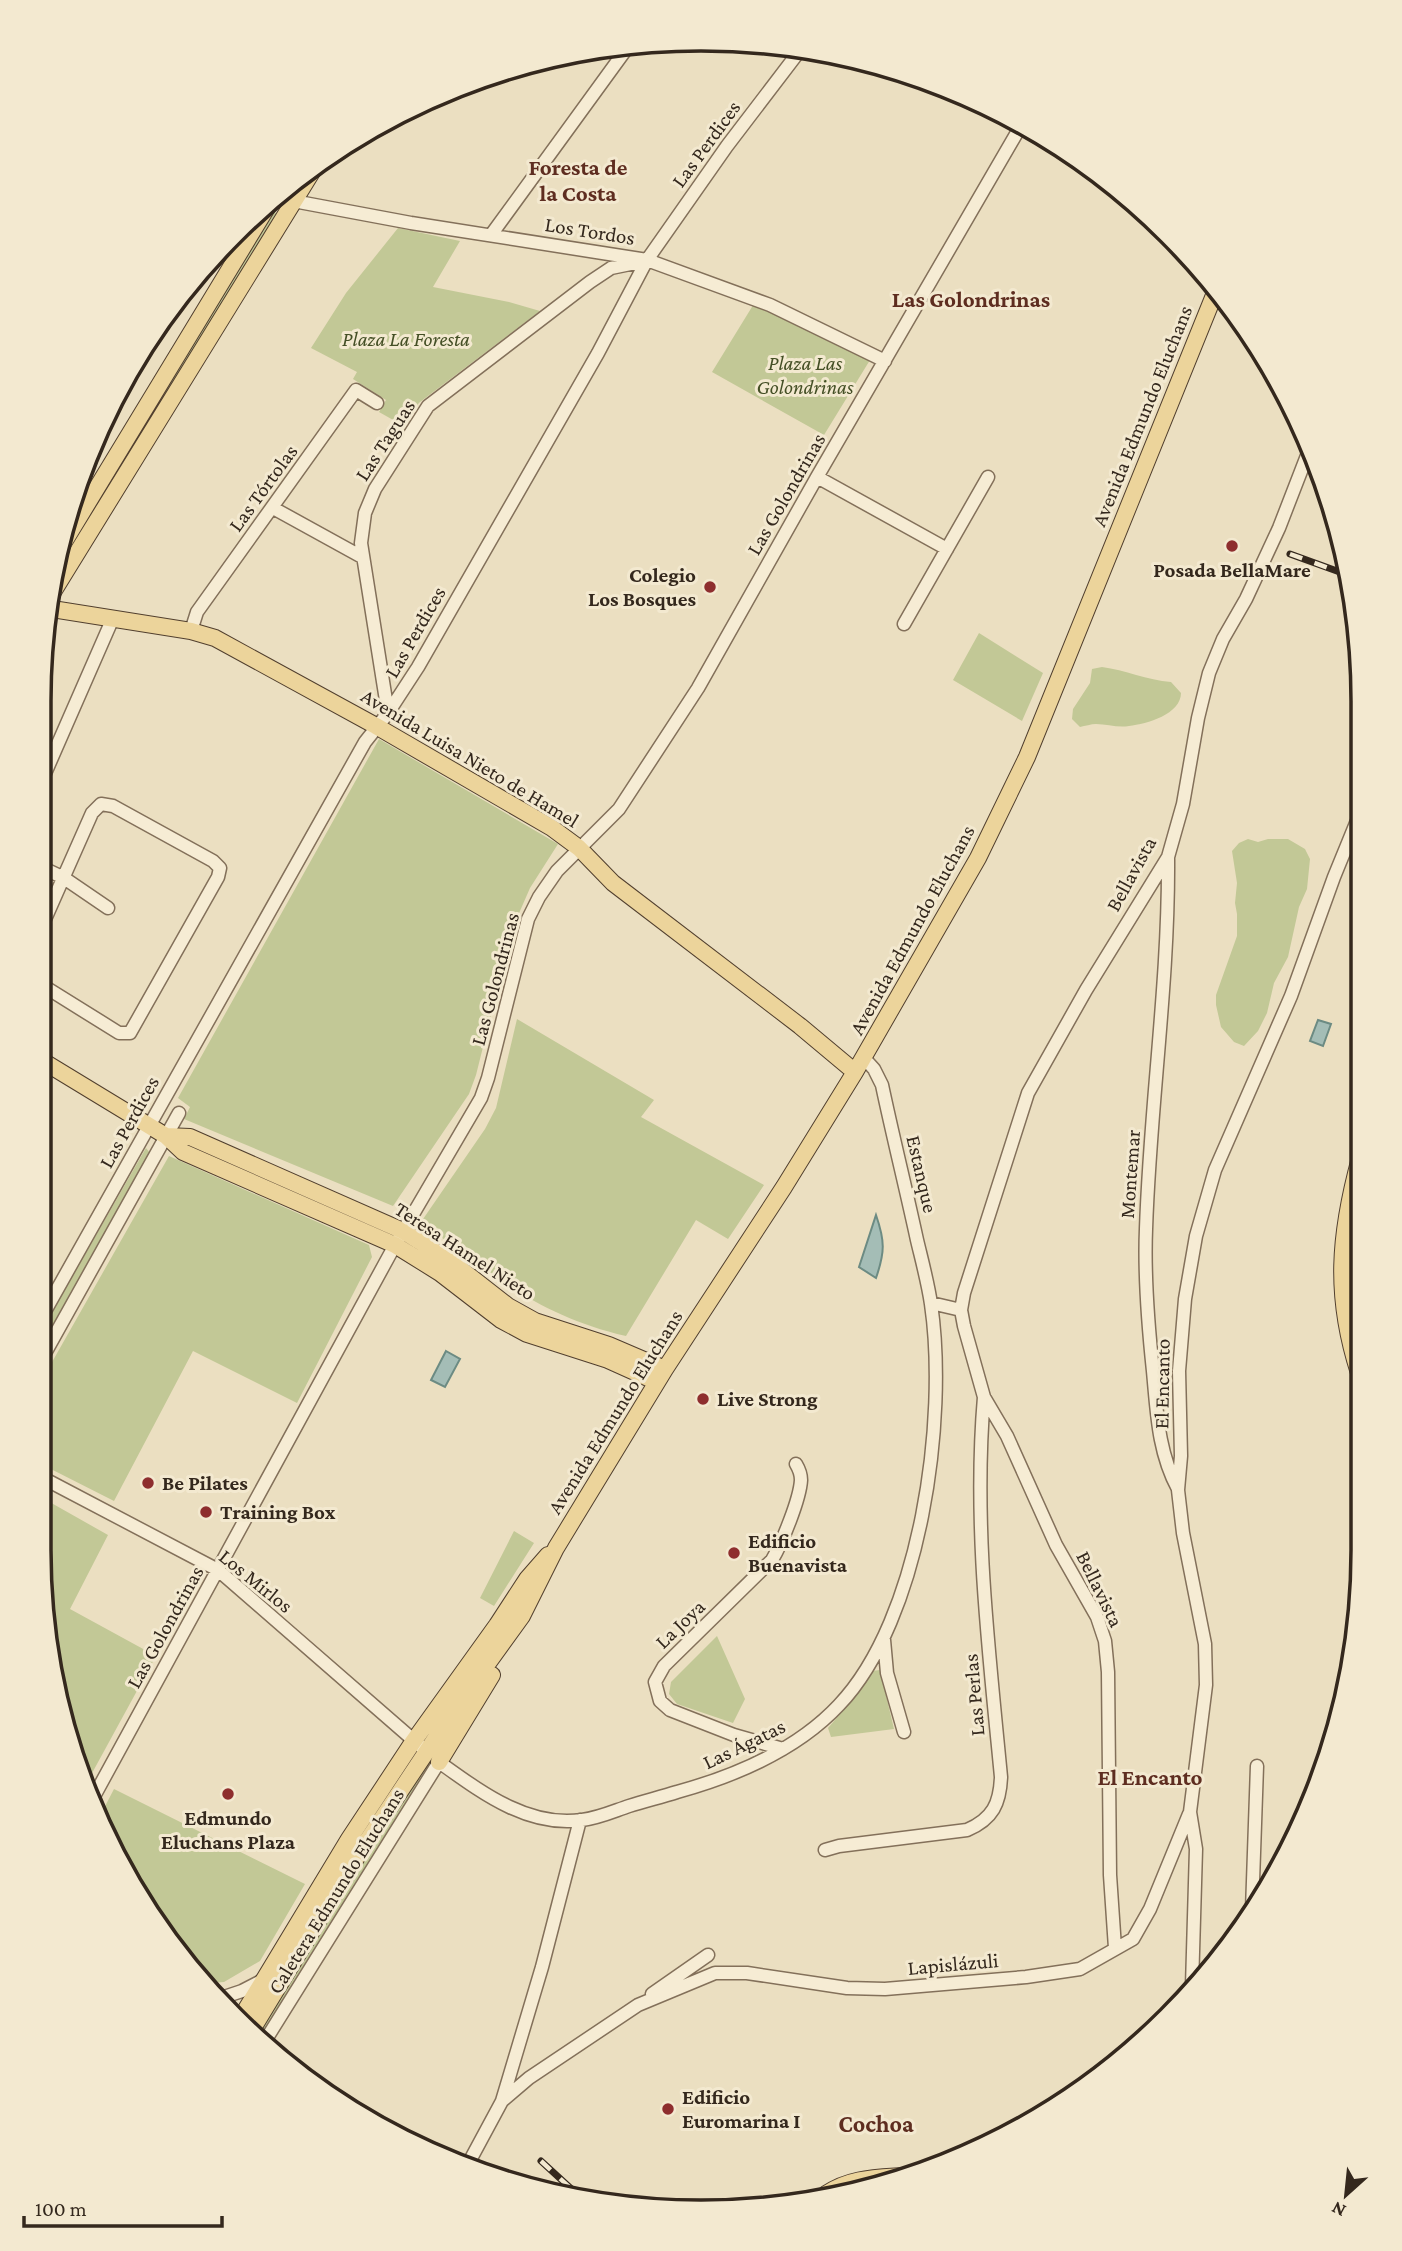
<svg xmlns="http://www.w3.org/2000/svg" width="1402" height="2251" font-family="'Crimson Pro',serif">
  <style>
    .green { fill: #c2c896 }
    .water { fill: #a4bdb6; stroke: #6c8b83; stroke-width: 2 }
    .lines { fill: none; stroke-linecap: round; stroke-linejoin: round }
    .minor-casing { stroke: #83705a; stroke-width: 15 }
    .major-casing { stroke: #513f2e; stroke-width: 18 }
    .minor { stroke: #f6ecd4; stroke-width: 12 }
    .major { stroke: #ecd49b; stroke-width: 16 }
    .rail-casing { stroke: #34281d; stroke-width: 7 }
    .rail { stroke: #f3e9d0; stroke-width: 4.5; stroke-dasharray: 13; stroke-linecap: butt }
    .poi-dot { fill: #8e2e2e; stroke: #f3e9d0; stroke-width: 2.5 }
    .labels { text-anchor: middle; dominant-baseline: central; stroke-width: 6; stroke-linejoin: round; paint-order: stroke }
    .street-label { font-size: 21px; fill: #34281d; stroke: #f3e9d0 }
    .park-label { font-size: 21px; font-style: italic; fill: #444f25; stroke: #f3e9d0 }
    .poi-label { font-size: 21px; font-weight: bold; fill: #34281d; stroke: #f3e9d0; text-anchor: start }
    .neighbourhood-label { font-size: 23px; font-weight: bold; fill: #5e2d20; stroke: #f3e9d0 }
    .quarter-label { font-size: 24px; font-weight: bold; fill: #5e2d20; stroke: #f3e9d0 }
    .rim { fill: none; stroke: #34281d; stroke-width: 3.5 }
  </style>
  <rect width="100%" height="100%" fill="#ebdfc1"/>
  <!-- green -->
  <path class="green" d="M 272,211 L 278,214 L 52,584 L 60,557 Z
    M 398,228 L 460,241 L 433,287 L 509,302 L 540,311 L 420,402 L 408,414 L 402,425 L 379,412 L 386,400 L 353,379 L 357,372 L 311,348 L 346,293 Z
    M 755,302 L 870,360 L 824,435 L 712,372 Z
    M 979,633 L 1043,673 L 1022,721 L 953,680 Z
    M 1102,667 C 1125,670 1147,680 1171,682 L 1181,693 C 1181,714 1147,724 1129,726 C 1118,728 1107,724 1096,724 C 1091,724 1085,726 1080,727 L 1072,719 L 1073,709 L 1090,683 L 1092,669 Z
    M 379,739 L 558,844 L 530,888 L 513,927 L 476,1075 L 469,1094 L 393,1206 L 184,1119 L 190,1107 L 178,1098 Z
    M 1248,839 L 1258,842 L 1268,839 L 1288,839 L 1305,849 L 1310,859 L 1307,889 L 1299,907 L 1288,957 L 1274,983 L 1267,1013 L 1258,1031 L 1244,1046 L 1234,1042 L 1221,1027 L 1216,1005 L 1216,995 L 1237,936 L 1237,914 L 1235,903 L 1237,883 L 1232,851 L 1239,843 Z
    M 517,1019 L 654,1100 L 641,1117 L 764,1185 L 728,1239 L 696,1220 L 626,1336 C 539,1316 491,1274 421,1222 L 485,1129 L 496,1108 Z
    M 146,1148 L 150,1153 L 40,1347 L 40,1333 Z
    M 169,1156 L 369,1245 L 372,1257 L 297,1403 L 193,1351 L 114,1501 L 39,1463 L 39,1385 Z
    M 39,1496 L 108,1535 L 70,1609 L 156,1656 L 85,1786 L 74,1763 L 39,1550 Z
    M 514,1531 L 534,1543 L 494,1606 L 480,1598 Z
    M 717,1636 L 745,1699 L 733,1723 L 677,1704 L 669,1694 L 671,1682 Z
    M 880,1670 L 894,1729 L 831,1737 L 828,1728 L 852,1700 L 872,1671 Z
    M 489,1673 L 262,2037 L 257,2032 L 374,1840 Z
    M 114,1789 L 305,1884 L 260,1961 L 224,1982 L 211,1983 L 150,1918 L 100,1816 Z"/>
  <!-- water -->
  <path class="water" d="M 1318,1020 L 1331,1024 L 1323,1046 L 1310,1041 Z
    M 876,1215 C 885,1241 885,1252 876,1278 L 859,1267 Z
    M 446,1351 L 460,1359 L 445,1387 L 431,1380 Z"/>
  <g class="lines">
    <defs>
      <path id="minor" d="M 272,197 L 411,223 L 647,260 L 770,305 L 885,361
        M 491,235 L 630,44
        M 817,477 L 947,549
        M 273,508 L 362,557
        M 904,624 L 988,477
        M 191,631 L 197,612 L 356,390 L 377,403
        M 388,713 L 361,543 L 365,513 L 375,489 L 428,406 L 590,282 L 611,268 L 640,262
        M 43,778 L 113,618
        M 1168,858 C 1169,982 1150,1105 1146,1229 C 1144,1276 1148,1324 1153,1371 C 1157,1413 1158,1452 1178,1489
        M 43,868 L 64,878 L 108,908
        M 42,985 L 119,1033 L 130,1033 L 218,877 L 220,868 L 213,861 L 113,806 L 101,804 L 92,813 L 42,926
        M 931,1303 L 961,1310
        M 40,1320 L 365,742 L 388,713 L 418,667 L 598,353 L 647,260 L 727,146 L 801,49
        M 40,1362 L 179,1113
        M 39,1476 L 218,1570 L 426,1751
        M 884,1640 L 887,1673 L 904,1732
        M 783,1749 L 734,1735 L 670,1710 L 660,1701 L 655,1682 L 664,1666 L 772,1560 C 782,1543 800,1499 801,1480 C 801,1474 799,1469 796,1464
        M 92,1800 L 395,1245 L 481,1098 L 488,1078 L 528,919 L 539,897 L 557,871 L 619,809 L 698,688 L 817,477 L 1022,124
        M 825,1850 L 839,1846 L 967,1830 C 993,1819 1000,1803 1001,1777 C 989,1651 973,1524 984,1397
        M 1252,1910 L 1257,1766
        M 1115,1948 L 1110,1875 L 1108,1672 L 1105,1641 L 1097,1617 L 1056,1545 L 1007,1436 L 984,1397 L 964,1326 L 961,1310 L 964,1293 L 1028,1093 L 1086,990 L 1168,857 L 1183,804 L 1198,718 L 1209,673 L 1223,639 L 1246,599 L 1279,528 L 1310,448
        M 1192,1986 L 1196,1849 L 1190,1812 L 1206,1685 L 1205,1644 L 1183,1533 L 1178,1490 L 1181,1456 L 1179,1371 L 1185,1299 L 1196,1236 L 1215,1170 L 1291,996 L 1334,877 L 1361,811
        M 652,1994 L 708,1955
        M 224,1997 L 242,1991 L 263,1980
        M 265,2041 L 439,1762 C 481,1792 528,1828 582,1820 C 599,1818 614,1811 629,1806 C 645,1801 661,1797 677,1792 C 735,1776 797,1750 839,1705 C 921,1619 948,1419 931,1304 C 928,1283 922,1261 917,1240 C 906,1189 893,1137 882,1085 L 874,1069 L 864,1058
        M 502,2101 L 529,2078 L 638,2005 L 715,1973 L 747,1973 L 847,1988 L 885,1989 L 1026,1977 L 1080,1969 L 1133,1939 L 1150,1909 L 1189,1814
        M 467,2166 L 502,2101 L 542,1967 L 580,1820"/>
      <path id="major" d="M 64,542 L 274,196
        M 48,600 L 315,167
        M 46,608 L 191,631 L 215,638 L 376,726 L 552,828 L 579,848 L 613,883 L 800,1026 L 855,1072
        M 41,1060 L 166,1136 L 183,1152 L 395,1245 L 440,1273 L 501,1320 L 527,1334 L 608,1360 L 657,1382
        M 166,1136 L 190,1137 L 403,1231 L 449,1260 L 508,1306 L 535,1321 L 609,1345 L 665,1369
        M 1359,1373 C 1334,1296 1339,1235 1360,1158
        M 439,1762 L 492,1675
        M 242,2016 L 349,1839 L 413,1742 L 497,1625 L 527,1579 L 548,1555
        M 253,2028 L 361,1850 L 457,1706 L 522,1616 L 556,1548 L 665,1369 L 784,1187 L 855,1072 L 978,858 L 1027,757 L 1217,288
        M 826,2194 C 850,2178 874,2178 903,2176"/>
    </defs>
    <!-- minor casing -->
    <use href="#minor" class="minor-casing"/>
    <!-- major casing -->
    <use href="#major" class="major-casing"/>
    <!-- minor -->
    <use href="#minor" class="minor"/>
    <!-- major -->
    <use href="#major" class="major"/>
    <defs>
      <path id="rail" d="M 1290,554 L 1348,575
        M 541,2161 L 578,2195"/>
    </defs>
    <!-- rail casing -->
    <use href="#rail" class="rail-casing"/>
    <!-- rail -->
    <use href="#rail" class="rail"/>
  </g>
  <!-- markers -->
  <g class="poi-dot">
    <circle cx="1232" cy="546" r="7"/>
    <circle cx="710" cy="587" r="7"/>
    <circle cx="703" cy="1399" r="7"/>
    <circle cx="148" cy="1483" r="7"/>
    <circle cx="206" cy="1512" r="7"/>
    <circle cx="734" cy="1553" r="7"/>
    <circle cx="228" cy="1794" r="7"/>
    <circle cx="668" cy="2109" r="7"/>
  </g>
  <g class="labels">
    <!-- street labels -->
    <g class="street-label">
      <text transform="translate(706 144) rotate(-54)">Las Perdices</text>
      <text transform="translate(590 231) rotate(9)">Los Tordos</text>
      <text transform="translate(1142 416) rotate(-68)">Avenida Edmundo Eluchans</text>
      <text transform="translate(385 440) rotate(-57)">Las Taguas</text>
      <text transform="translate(263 488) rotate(-54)">Las Tórtolas</text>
      <text transform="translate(786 494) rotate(-60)">Las Golondrinas</text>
      <text transform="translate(415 632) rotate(-60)">Las Perdices</text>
      <text transform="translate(470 758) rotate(31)">Avenida Luisa Nieto de Hamel</text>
      <text transform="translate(1131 874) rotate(-61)">Bellavista</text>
      <text transform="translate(912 930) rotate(-61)">Avenida Edmundo Eluchans</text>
      <text transform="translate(495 979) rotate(-75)">Las Golondrinas</text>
      <text transform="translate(129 1122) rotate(-61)">Las Perdices</text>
      <text transform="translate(922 1174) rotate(77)">Estanque</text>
      <text transform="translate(1130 1174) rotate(-86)">Montemar</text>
      <text transform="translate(465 1251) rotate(33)">Teresa Hamel Nieto</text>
      <text transform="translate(1162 1384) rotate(-89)">El Encanto</text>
      <text transform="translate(615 1412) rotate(-58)">Avenida Edmundo Eluchans</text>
      <text transform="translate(256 1581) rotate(39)">Los Mirlos</text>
      <text transform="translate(1100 1589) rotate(64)">Bellavista</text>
      <text transform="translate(680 1624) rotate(-44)">La Joya</text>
      <text transform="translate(165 1627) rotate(-61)">Las Golondrinas</text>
      <text transform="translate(974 1695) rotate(-95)">Las Perlas</text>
      <text transform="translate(744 1744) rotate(-26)">Las Ágatas</text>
      <text transform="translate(336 1891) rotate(-58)">Caletera Edmundo Eluchans</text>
      <text transform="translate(953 1964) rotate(-5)">Lapislázuli</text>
    </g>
    <!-- park labels -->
    <g class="park-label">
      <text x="406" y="339">Plaza La Foresta</text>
      <text x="805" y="363">Plaza Las<tspan x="805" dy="24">Golondrinas</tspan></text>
    </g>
    <!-- poi labels -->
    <g class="poi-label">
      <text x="1232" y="570" text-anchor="middle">Posada BellaMare</text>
      <text x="696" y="575" text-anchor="end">Colegio<tspan x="696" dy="24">Los Bosques</tspan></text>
      <text x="717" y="1399">Live Strong</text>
      <text x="162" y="1483">Be Pilates</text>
      <text x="220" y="1512">Training Box</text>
      <text x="748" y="1541">Edificio<tspan x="748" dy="24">Buenavista</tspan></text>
      <text x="228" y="1818" text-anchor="middle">Edmundo<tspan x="228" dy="24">Eluchans Plaza</tspan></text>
      <text x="682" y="2097">Edificio<tspan x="682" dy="24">Euromarina I</tspan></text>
    </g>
    <!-- neighbourhood labels -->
    <g class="neighbourhood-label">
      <text x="578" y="167">Foresta de<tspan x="578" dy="26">la Costa</tspan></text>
      <text x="971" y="299">Las Golondrinas</text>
      <text x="1150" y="1777">El Encanto</text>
    </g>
    <!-- quarter labels -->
    <g class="quarter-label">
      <text x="876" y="2123">Cochoa</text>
    </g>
  </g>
  <!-- crop -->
  <path d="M0 0H1402V2251H0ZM701 51H701A650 650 0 0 1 1351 701V1550A650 650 0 0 1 701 2200H701A650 650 0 0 1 51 1550V701A650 650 0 0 1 701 51Z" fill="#f3e9d0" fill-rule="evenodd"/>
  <path class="rim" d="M701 51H701A650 650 0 0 1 1351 701V1550A650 650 0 0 1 701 2200H701A650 650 0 0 1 51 1550V701A650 650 0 0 1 701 51Z"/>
  <!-- north arrow -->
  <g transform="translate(1346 2195) rotate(207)" stroke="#f3e9d0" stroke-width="5" paint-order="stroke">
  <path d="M0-5L12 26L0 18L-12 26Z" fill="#34281d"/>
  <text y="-10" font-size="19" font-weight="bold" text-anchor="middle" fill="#34281d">N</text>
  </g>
  <!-- scale -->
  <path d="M24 2216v10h198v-10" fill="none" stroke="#34281d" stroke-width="3.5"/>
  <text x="35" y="2216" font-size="21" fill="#34281d" stroke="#f3e9d0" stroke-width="5" paint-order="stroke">100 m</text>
</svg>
